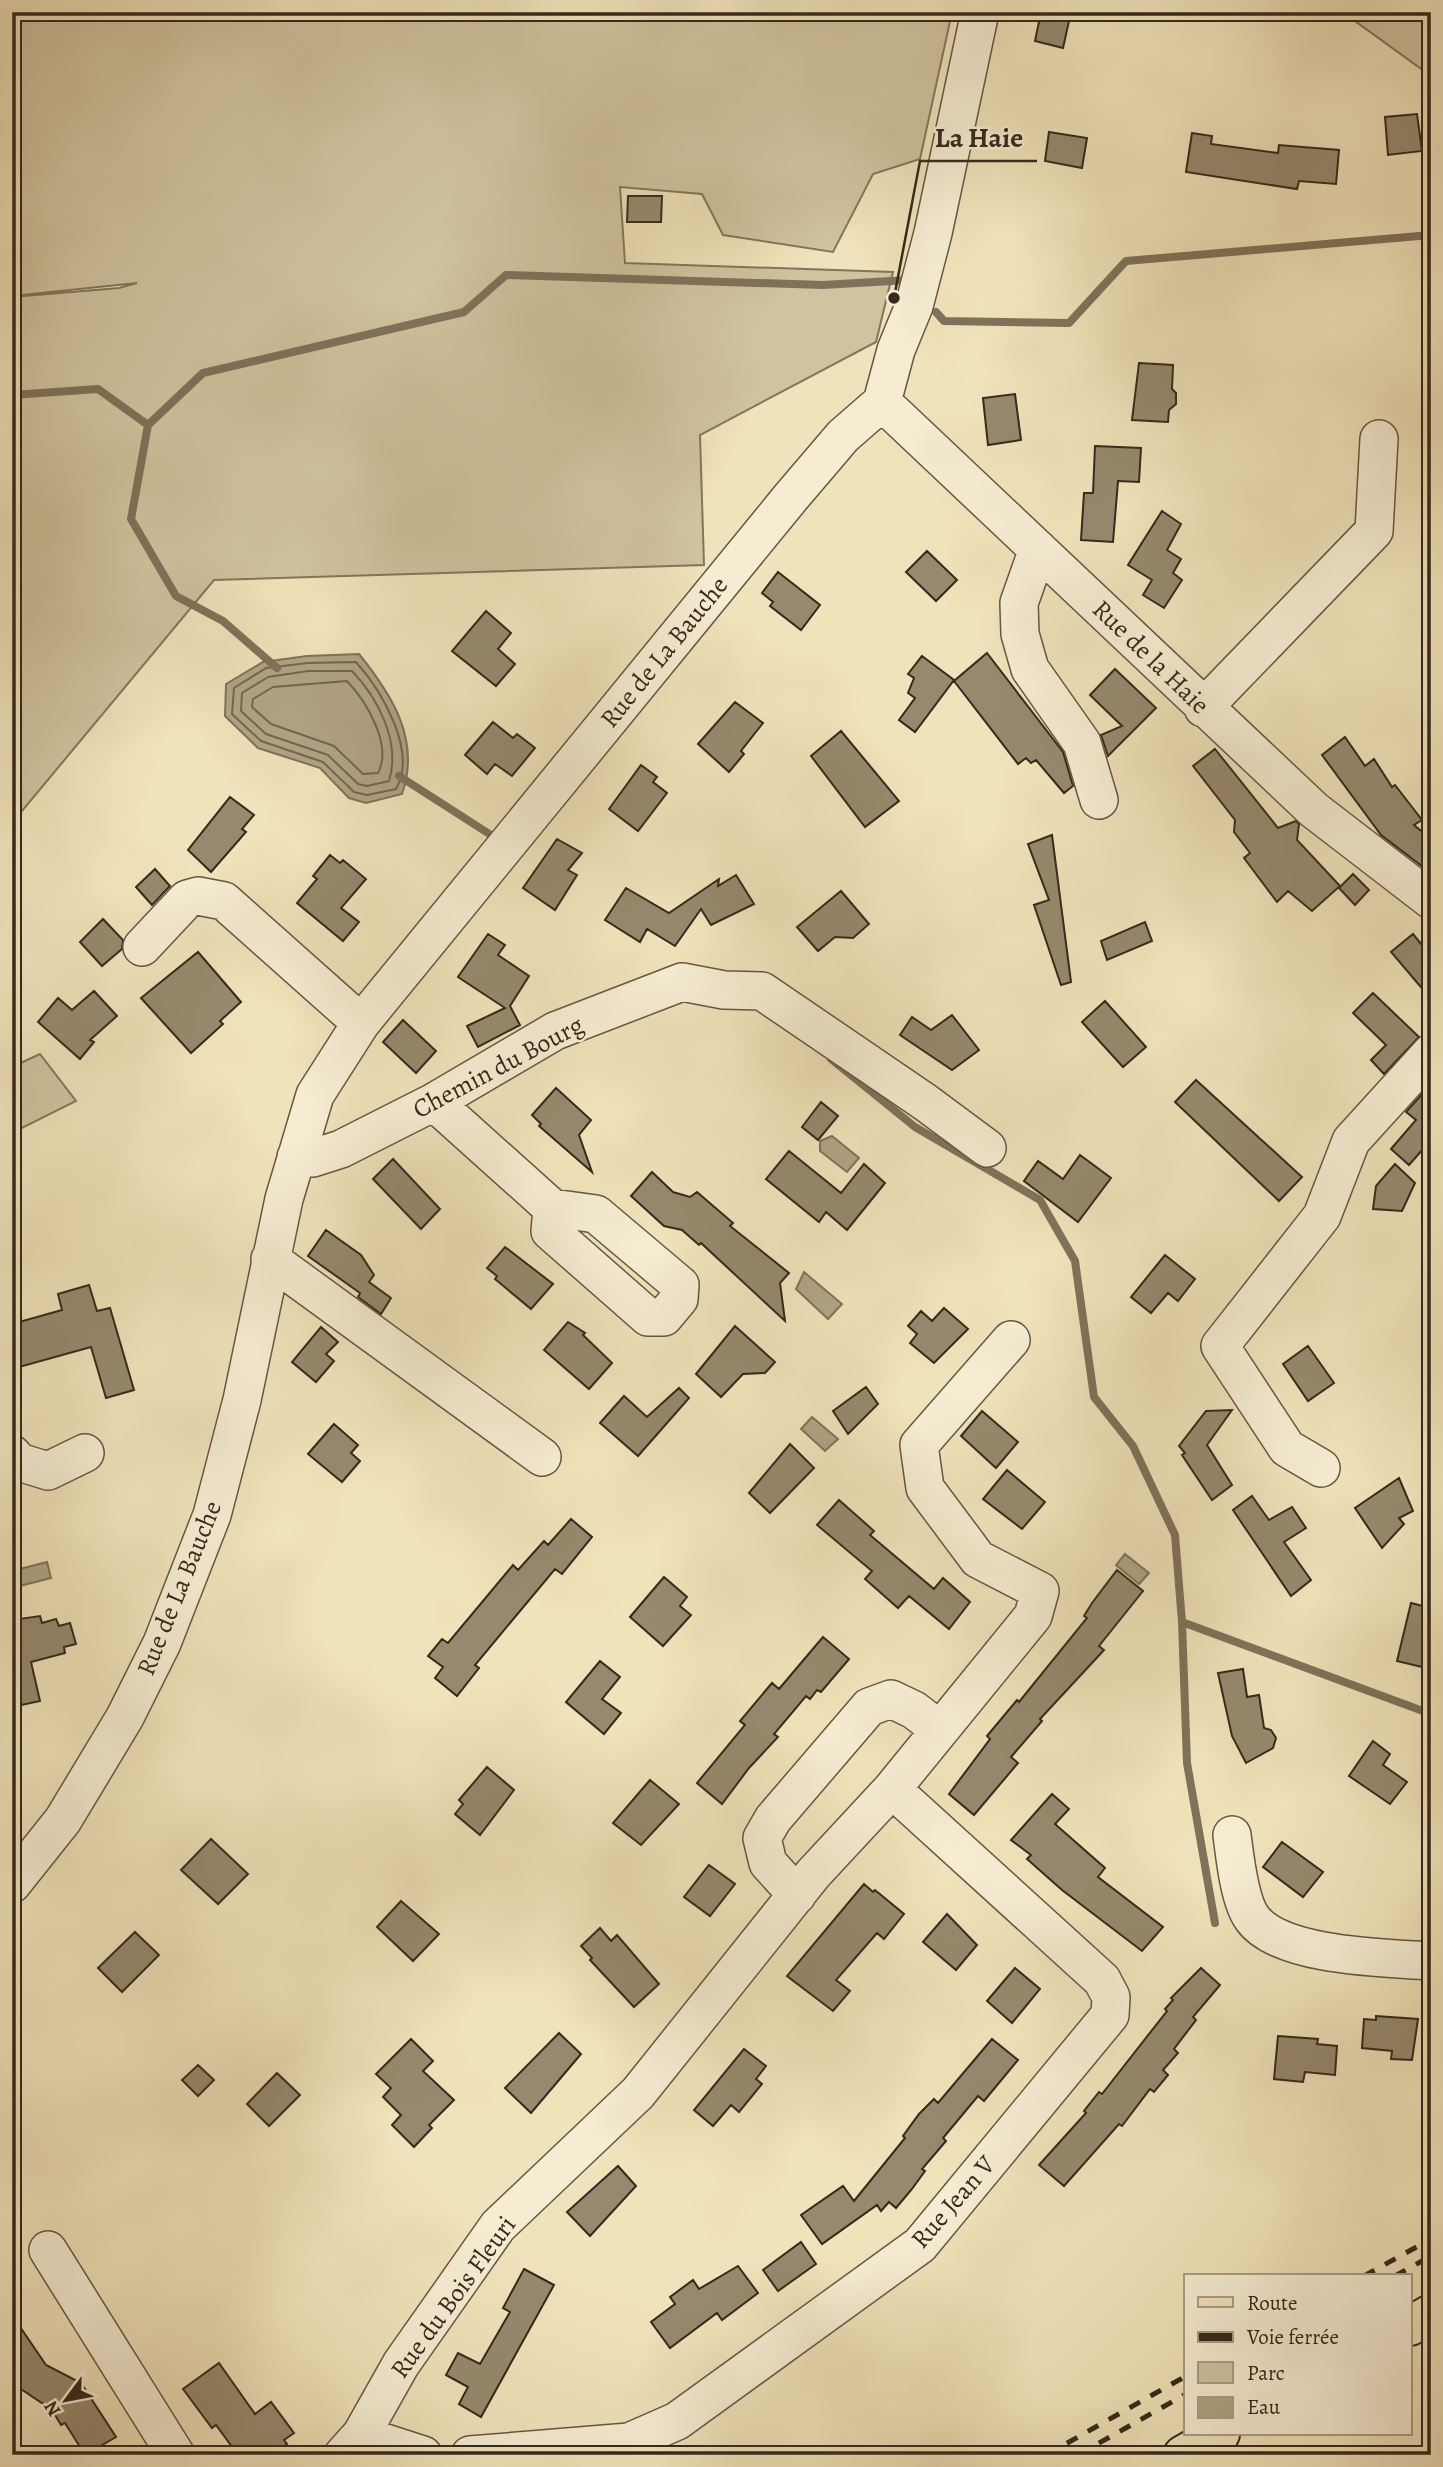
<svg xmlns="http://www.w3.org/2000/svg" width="1443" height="2467" font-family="Alegreya,serif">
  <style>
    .green { fill: #d0c39f; stroke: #82765e; stroke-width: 2 }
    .water { fill: #b0a384; stroke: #7f725a; stroke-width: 2 }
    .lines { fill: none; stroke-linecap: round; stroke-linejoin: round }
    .shore { stroke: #726650; stroke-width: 2 }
    .stream { stroke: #7f725a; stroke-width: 8 }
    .building { fill: #96896e; stroke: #35291c; stroke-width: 2 }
    .minor-casing { stroke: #645744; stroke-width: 40 }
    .major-casing { stroke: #35291c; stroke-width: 42 }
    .minor { stroke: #f5ecd2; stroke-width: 37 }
    .major { stroke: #f0e2ba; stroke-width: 38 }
    .rail { stroke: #35291c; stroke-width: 5; stroke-dasharray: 12 12; stroke-linecap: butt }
    .labels { text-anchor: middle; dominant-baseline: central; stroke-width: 5; stroke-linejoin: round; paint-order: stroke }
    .street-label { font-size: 26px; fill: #35291c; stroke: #f5ecd2 }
    .leader { fill: none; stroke: #35291c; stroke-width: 2.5 }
    .callout-dot { fill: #35291c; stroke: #f5ecd2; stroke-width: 2.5 }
    .callout-label { font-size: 28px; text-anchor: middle; font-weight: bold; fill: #35291c; stroke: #f5ecd2; stroke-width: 5; stroke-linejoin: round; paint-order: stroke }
  </style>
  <rect width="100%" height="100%" fill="#f0e2ba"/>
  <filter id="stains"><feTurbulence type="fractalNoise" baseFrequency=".00286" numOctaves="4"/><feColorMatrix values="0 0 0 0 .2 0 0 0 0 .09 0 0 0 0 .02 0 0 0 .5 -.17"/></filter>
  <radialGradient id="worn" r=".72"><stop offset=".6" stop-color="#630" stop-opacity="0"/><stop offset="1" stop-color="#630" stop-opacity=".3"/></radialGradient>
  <!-- green -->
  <path class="green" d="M 12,12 L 952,12 L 920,159 L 873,174 L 833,252 L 723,235 L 702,194 L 620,187 L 625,263 L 893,272 L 876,342 L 700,435 L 704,565 L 214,580 L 12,823 L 12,297 L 119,288 L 137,283 L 12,296 Z
    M 1363,12 L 1431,12 L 1431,76 L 1355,21 Z
    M 40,1054 L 76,1101 L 12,1133 L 12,1067 Z"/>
  <!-- water -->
  <path class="water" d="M 359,654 C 392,695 421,740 402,794 L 366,803 L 349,798 L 320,768 L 258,748 L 225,716 L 226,684 L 263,662 L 307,656 Z
    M 832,1136 L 859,1158 L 847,1172 L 820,1151 L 820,1141 Z
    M 804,1272 L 842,1304 L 828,1319 L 796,1289 Z
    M 812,1417 L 838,1439 L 825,1451 L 801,1429 Z
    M 1125,1554 L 1149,1573 L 1139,1584 L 1116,1565 Z
    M 47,1562 L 51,1578 L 16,1587 L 12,1571 Z"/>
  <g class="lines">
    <!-- shore -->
    <path class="shore" d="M 356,662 C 381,690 418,751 396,789 L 367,795 L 354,792 L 323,762 L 261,741 L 232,714 L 234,688 L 266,668 L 308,663 Z
      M 308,671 L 352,671 C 378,698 401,742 389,781 L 367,786 L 358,784 L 328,755 L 266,734 L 241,711 L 242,693 L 268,677 Z
      M 347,681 C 366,701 393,745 378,773 L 363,774 L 334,746 L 271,724 L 252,707 L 253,699 L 273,687 Z"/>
    <!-- stream -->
    <path class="stream" d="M 936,312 L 944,321 L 1069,323 L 1126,261 L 1431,235
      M 12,395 L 98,389 L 148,425
      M 277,668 L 223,621 L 176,596 L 131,519 L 148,425 L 203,373 L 464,312 L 506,275 L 823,285 L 909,280
      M 399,776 L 491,835
      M 831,1059 L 915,1127 L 1040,1200 L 1075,1261 L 1094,1397 L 1133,1446 L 1175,1535 L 1182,1622 L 1431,1714
      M 1182,1622 L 1187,1763 L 1215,1923"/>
  </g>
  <!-- building -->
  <path class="building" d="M 1041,12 L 1071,12 L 1063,48 L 1035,41 Z
    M 1417,114 L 1422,151 L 1388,155 L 1385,117 Z
    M 1049,132 L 1087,138 L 1082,168 L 1045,161 Z
    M 1192,133 L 1212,136 L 1211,144 L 1278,153 L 1279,145 L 1339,150 L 1336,184 L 1299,181 L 1297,189 L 1186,172 Z
    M 628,196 L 662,196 L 661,222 L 627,222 Z
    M 1139,363 L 1173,365 L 1172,389 L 1176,393 L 1176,404 L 1169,410 L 1168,422 L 1132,420 Z
    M 1015,394 L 1021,440 L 988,445 L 983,398 Z
    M 1095,446 L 1141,448 L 1139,482 L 1118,481 L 1113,542 L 1081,540 L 1084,493 L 1093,493 Z
    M 1162,511 L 1181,524 L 1167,550 L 1181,559 L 1173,573 L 1182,580 L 1164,608 L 1143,595 L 1152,580 L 1128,565 Z
    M 927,551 L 957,580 L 936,601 L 906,572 Z
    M 778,572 L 820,605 L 801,630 L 770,606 L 773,602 L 762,593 Z
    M 486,611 L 511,633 L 498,649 L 515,664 L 496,686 L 452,651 Z
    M 987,653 L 1063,752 L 1073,786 L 1064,793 L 1036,760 L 1031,763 L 1026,758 L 1018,764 L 954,681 Z
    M 922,656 L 954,680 L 915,732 L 899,720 L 915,698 L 908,693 L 914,678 L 908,674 Z
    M 1115,669 L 1156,708 L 1108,756 L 1101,735 L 1122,726 L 1090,695 Z
    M 735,702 L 763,723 L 741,751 L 744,754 L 729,772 L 698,744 Z
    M 493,722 L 513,738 L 517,734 L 535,748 L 512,776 L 495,764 L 487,774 L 465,755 Z
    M 841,731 L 899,801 L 865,827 L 811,756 Z
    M 1345,737 L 1365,766 L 1374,759 L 1392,787 L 1395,785 L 1422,820 L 1414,825 L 1431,839 L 1431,873 L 1381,835 L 1322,755 Z
    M 1215,749 L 1278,828 L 1296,821 L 1299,824 L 1297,840 L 1340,886 L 1312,911 L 1288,891 L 1277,902 L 1244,858 L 1250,853 L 1234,832 L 1235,820 L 1193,766 Z
    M 641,765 L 657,777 L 653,782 L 667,793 L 638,831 L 609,809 Z
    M 230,797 L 254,815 L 242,829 L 246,832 L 211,872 L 188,850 Z
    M 1052,835 L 1071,982 L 1061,985 L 1034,905 L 1049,900 L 1028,844 Z
    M 557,839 L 582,853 L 568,870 L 577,875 L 555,910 L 523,888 Z
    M 330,855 L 340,863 L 343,860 L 366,879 L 341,908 L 359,922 L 343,941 L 297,903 L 317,879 L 313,876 Z
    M 155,869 L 170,886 L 152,905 L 136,887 Z
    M 1353,874 L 1369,890 L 1355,905 L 1339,888 Z
    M 736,875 L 754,904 L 711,925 L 701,909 L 675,946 L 647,929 L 640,942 L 605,920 L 626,888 L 669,913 L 719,879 L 718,886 Z
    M 841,891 L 869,924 L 853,938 L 835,937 L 818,951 L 797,927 Z
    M 103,919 L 123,940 L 122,949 L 102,966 L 80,942 Z
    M 1145,922 L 1152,941 L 1107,960 L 1101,941 Z
    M 488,934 L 505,945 L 498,955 L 529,976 L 510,1006 L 520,1025 L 478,1047 L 467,1026 L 505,1008 L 458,977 Z
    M 1413,934 L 1431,956 L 1431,999 L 1391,952 Z
    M 198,952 L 241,1002 L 220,1021 L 223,1024 L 191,1053 L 141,998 Z
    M 94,991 L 117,1016 L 90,1040 L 94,1042 L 80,1059 L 38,1022 L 58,998 L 72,1010 Z
    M 1373,993 L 1419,1037 L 1384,1074 L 1371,1060 L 1386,1045 L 1353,1013 Z
    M 1105,1001 L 1146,1047 L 1123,1067 L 1082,1022 Z
    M 952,1015 L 979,1050 L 952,1070 L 900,1035 L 912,1017 L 931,1030 Z
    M 403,1020 L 436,1051 L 416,1073 L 383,1042 Z
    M 1196,1080 L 1302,1177 L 1279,1201 L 1175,1102 Z
    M 1431,1084 L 1431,1140 L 1409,1165 L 1391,1149 L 1416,1120 L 1406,1112 Z
    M 556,1088 L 591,1120 L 579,1135 L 592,1172 L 539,1126 L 541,1124 L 532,1115 Z
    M 821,1102 L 838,1116 L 818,1140 L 802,1127 Z
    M 789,1151 L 841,1193 L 864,1164 L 885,1183 L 847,1230 L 826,1212 L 819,1222 L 766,1179 Z
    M 1080,1155 L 1111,1178 L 1078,1222 L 1024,1181 L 1038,1161 L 1063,1179 Z
    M 393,1159 L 440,1209 L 421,1229 L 373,1179 Z
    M 1395,1164 L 1415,1183 L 1402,1211 L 1373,1209 L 1376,1186 Z
    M 652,1172 L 673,1192 L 690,1197 L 697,1192 L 733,1223 L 730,1226 L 789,1273 L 780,1283 L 785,1321 L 701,1243 L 699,1245 L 682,1230 L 664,1226 L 631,1196 Z
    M 326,1230 L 361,1255 L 374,1275 L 369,1282 L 391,1298 L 381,1314 L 358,1297 L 360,1293 L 308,1256 Z
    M 505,1247 L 553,1284 L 531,1309 L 495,1279 L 497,1276 L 487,1268 Z
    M 1165,1255 L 1195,1279 L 1178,1301 L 1168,1293 L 1151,1313 L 1131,1297 Z
    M 89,1285 L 97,1311 L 110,1308 L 134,1390 L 106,1398 L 91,1347 L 12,1369 L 12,1324 L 62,1310 L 58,1294 Z
    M 944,1308 L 968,1329 L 934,1363 L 910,1343 L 917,1334 L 908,1326 L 921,1311 L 932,1321 Z
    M 568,1322 L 585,1333 L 583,1335 L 612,1363 L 589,1389 L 544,1350 Z
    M 735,1326 L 775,1362 L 765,1373 L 743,1374 L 721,1397 L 696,1374 Z
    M 321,1327 L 338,1342 L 326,1354 L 334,1361 L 316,1382 L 292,1362 Z
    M 1308,1346 L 1334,1383 L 1308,1401 L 1283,1364 Z
    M 866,1387 L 878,1404 L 848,1434 L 833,1411 Z
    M 679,1388 L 689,1398 L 638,1456 L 600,1423 L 624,1396 L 647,1417 Z
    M 1232,1410 L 1207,1445 L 1232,1485 L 1212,1500 L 1182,1455 L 1185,1453 L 1179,1446 L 1206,1411 Z
    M 982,1411 L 1018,1442 L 996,1468 L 961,1436 Z
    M 334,1424 L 358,1445 L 351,1453 L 360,1461 L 342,1482 L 308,1454 Z
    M 790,1444 L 814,1468 L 770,1513 L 749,1493 Z
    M 1007,1470 L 1045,1502 L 1022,1529 L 983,1499 Z
    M 1399,1478 L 1413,1511 L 1399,1518 L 1404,1524 L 1382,1548 L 1355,1508 Z
    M 1252,1496 L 1269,1520 L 1292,1507 L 1306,1528 L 1284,1542 L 1311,1580 L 1291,1596 L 1233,1510 Z
    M 839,1500 L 874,1531 L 870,1535 L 934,1589 L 943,1578 L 970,1602 L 949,1629 L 909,1596 L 898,1608 L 865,1579 L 872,1571 L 817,1525 Z
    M 571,1519 L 592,1537 L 562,1574 L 555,1569 L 475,1665 L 479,1668 L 457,1696 L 435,1678 L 443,1667 L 428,1656 L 442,1639 L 448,1643 L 513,1565 L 518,1570 L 544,1541 L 548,1545 Z
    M 1117,1570 L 1143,1591 L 1099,1646 L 1104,1650 L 1040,1719 L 1042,1721 L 1011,1757 L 1018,1763 L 974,1815 L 949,1794 L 990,1739 L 987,1736 L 1017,1700 L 1019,1702 L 1087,1618 L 1084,1616 L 1092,1603 Z
    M 664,1577 L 687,1597 L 680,1606 L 691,1615 L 663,1646 L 630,1617 Z
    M 1411,1603 L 1431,1608 L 1431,1632 L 1422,1667 L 1397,1661 Z
    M 40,1616 L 42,1623 L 56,1619 L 59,1626 L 70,1623 L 76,1644 L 64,1647 L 65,1653 L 31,1662 L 40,1701 L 12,1707 L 12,1620 Z
    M 823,1637 L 849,1659 L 821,1692 L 817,1690 L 810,1699 L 806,1696 L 774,1734 L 778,1737 L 749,1768 L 722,1804 L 697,1783 L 745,1725 L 740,1721 L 772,1683 L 779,1689 Z
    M 600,1661 L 620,1677 L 602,1699 L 621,1713 L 604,1734 L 566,1702 Z
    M 1243,1669 L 1247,1697 L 1259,1695 L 1264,1728 L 1271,1730 L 1276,1738 L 1273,1748 L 1246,1763 L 1232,1736 L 1218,1673 Z
    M 1373,1741 L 1390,1754 L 1383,1765 L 1407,1782 L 1390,1804 L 1349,1776 Z
    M 487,1767 L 514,1790 L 480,1835 L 455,1814 L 463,1804 L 459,1800 Z
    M 650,1780 L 679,1804 L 641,1845 L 613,1823 Z
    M 1052,1794 L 1069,1809 L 1055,1824 L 1105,1868 L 1098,1877 L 1163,1927 L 1142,1951 L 1062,1890 L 1027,1859 L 1031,1855 L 1011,1840 Z
    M 211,1839 L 248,1874 L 218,1904 L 181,1870 Z
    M 1282,1842 L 1323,1872 L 1303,1897 L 1263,1867 Z
    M 709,1865 L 735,1884 L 710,1916 L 684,1897 Z
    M 864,1884 L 873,1892 L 875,1890 L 904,1914 L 884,1939 L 877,1933 L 836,1980 L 850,1991 L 833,2011 L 787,1976 Z
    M 401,1901 L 439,1934 L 413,1961 L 377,1927 Z
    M 947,1914 L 977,1945 L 956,1970 L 923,1942 Z
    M 600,1928 L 611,1941 L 617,1935 L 659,1984 L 634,2007 L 590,1960 L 592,1958 L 581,1946 Z
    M 135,1932 L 159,1955 L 122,1992 L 98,1968 Z
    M 1015,1968 L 1040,1989 L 1012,2023 L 987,2001 Z
    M 1201,1968 L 1220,1985 L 1193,2017 L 1196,2020 L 1174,2049 L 1178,2053 L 1163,2070 L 1168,2075 L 1154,2092 L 1150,2089 L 1122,2126 L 1119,2124 L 1064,2186 L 1039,2165 L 1086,2113 L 1084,2111 L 1099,2092 L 1102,2094 L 1167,2011 L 1165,2009 L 1173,2000 L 1171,1998 Z
    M 1376,2016 L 1418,2019 L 1412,2060 L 1391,2059 L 1392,2051 L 1362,2048 L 1364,2019 L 1376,2020 Z
    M 559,2033 L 581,2054 L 531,2113 L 505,2088 Z
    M 1278,2036 L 1318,2039 L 1317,2044 L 1337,2046 L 1335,2075 L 1305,2072 L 1303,2082 L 1274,2079 Z
    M 411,2039 L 433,2061 L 423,2071 L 454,2100 L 429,2125 L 432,2128 L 414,2147 L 392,2125 L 401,2115 L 383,2097 L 391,2088 L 376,2074 Z
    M 992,2039 L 1018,2060 L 984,2101 L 978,2096 L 943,2138 L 946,2141 L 922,2169 L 925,2171 L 912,2189 L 896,2208 L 889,2202 L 881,2211 L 877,2205 L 822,2244 L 801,2215 L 843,2186 L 854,2201 L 905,2138 L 903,2136 L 919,2114 L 934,2099 L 938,2103 Z
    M 744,2049 L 766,2066 L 756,2079 L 762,2084 L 739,2112 L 731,2105 L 713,2126 L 694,2110 Z
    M 198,2065 L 214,2080 L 198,2096 L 182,2080 Z
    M 277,2073 L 300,2095 L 269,2126 L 247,2104 Z
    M 618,2166 L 636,2186 L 590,2236 L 567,2212 Z
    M 801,2242 L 816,2264 L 778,2291 L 763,2270 Z
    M 738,2266 L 758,2293 L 722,2320 L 717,2313 L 670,2348 L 651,2322 L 675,2304 L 670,2297 L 693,2280 L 699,2289 Z
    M 524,2269 L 554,2285 L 481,2417 L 459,2404 L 468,2387 L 446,2375 L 458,2353 L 480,2364 L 510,2312 L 503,2308 Z
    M 12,2315 L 46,2365 L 81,2383 L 116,2437 L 85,2455 L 65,2423 L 61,2425 L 52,2410 L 12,2383 Z
    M 219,2363 L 255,2414 L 271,2402 L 294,2433 L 284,2440 L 287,2444 L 272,2455 L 238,2455 L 216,2425 L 212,2428 L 183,2389 Z"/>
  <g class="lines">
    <defs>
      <path id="minor" d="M 882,402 L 1314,810 L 1431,900
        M 1038,549 L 1019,603 L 1020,634 L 1030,669 L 1082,743 L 1099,800
        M 1203,708 L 1374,531 L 1379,439
        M 142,947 L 187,899 L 198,896 L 224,901 L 361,1023
        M 434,1102 L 552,1208 L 596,1214 L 680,1285 L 679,1299 L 664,1317 L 648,1317 L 550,1231 L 552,1208
        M 296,1157 L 313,1158 L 341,1149 L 434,1102 L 555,1031 L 682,982 L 724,990 L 762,991 L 925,1102 L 987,1148
        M 270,1259 L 542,1457
        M 12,1454 L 19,1462 L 48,1471 L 85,1453
        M 1321,1468 L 1287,1448 L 1220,1346 L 1322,1216 L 1351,1141 L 1431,1053
        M 1232,1835 C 1235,1857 1239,1900 1252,1918 C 1279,1957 1387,1958 1431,1961
        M 12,1884 L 63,1820 L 125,1717 L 162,1643 L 212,1515 L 242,1400 L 284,1199 L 315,1095 L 361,1023 L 791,497 L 843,436 L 882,402 L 896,350 L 914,306 L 933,233 L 980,12
        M 797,1895 L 768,1863 L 762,1838 L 773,1819 L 869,1707 L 891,1699 L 914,1710 L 940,1730
        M 48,2250 L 176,2455
        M 361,2435 L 423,2455
        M 343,2455 L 361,2435 L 401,2364 L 498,2226 L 638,2093 L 813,1874 L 892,1789 L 1033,1616 L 1040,1591 L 978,1559 L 925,1488 L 919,1445 L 1011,1340
        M 470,2455 L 629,2442 L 677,2421 L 920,2245 L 1110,2015 L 1111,1997 L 1102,1980 L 892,1789"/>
      <path id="major" d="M 1410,2326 L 1431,2314
        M 1183,2455 L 1220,2434"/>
    </defs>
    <!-- minor casing -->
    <use href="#minor" class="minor-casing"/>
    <!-- major casing -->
    <use href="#major" class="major-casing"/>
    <!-- minor -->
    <use href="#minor" class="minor"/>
    <!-- major -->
    <use href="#major" class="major"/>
    <!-- rail -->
    <path class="rail" d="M 1364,2276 L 1431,2239
      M 1395,2276 L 1431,2256
      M 1046,2455 L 1186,2376
      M 1078,2455 L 1186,2394"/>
  </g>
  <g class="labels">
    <!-- street labels -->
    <g class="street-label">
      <text transform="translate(664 652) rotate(-51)">Rue de La Bauche</text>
      <text transform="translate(1151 657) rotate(44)">Rue de la Haie</text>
      <text transform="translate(498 1067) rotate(-28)">Chemin du Bourg</text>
      <text transform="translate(179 1588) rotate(-68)">Rue de La Bauche</text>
      <text transform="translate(953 2202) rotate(-49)">Rue Jean V</text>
      <text transform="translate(453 2297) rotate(-54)">Rue du Bois Fleuri</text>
    </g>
  </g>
  <!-- callouts -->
  <path class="leader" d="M894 298L920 161H1037"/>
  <circle class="callout-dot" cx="894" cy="298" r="7"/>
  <g class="callout-label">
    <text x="979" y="147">La Haie</text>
  </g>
  <!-- margin -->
  <rect width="1443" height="2467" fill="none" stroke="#f0e2ba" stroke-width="42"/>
  <rect x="14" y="14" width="1415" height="2439" fill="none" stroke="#35291c" stroke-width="3.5"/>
  <rect x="21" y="21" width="1401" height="2425" fill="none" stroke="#35291c" stroke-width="2"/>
  <!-- legend -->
  <rect x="1184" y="2274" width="228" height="161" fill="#f5ecd2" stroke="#a89e89" stroke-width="2"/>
  <rect x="1198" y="2297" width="35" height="10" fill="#f0e2ba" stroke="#a89e89" stroke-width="2"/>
  <text x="1247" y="2310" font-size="21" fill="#35291c">Route</text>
  <rect x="1198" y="2332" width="35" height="10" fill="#35291c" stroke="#a89e89" stroke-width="2"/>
  <text x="1247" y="2344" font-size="21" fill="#35291c">Voie ferrée</text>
  <rect x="1198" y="2362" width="35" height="21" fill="#d0c39f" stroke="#a89e89" stroke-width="2"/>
  <text x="1247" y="2380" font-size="21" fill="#35291c">Parc</text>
  <rect x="1198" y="2397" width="35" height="21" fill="#b0a384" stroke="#a89e89" stroke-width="2"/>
  <text x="1247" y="2414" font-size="21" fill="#35291c">Eau</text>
  <!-- north arrow -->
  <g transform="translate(66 2400) rotate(238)" stroke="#f5ecd2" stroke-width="5" paint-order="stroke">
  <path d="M0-5L12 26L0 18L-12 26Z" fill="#35291c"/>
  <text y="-10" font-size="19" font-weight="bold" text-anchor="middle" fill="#35291c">N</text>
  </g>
  <rect width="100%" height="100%" filter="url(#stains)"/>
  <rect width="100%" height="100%" fill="url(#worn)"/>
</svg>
